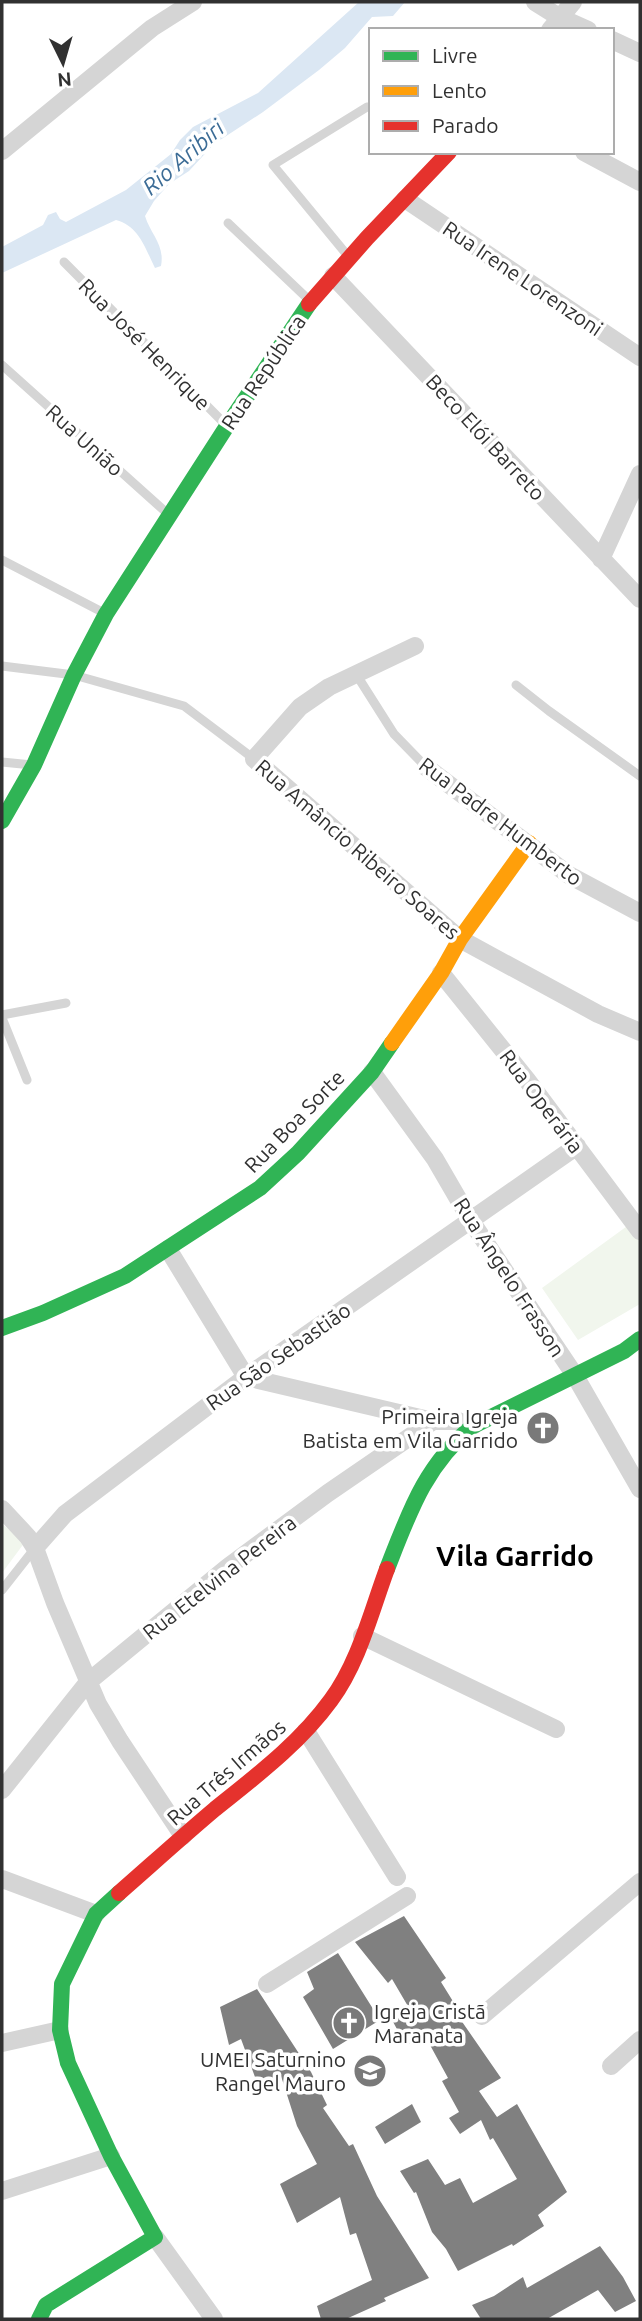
<svg xmlns="http://www.w3.org/2000/svg" width="642" height="2321" font-family="Ubuntu,sans-serif">
  <style>
    .green { fill: #f1f6ed }
    .water { fill: #dbe7f3 }
    .building { fill: #808080 }
    .lines { fill: none; stroke-linecap: round; stroke-linejoin: round }
    .lane { stroke: #d5d5d5; stroke-width: 9 }
    .street { stroke: #d5d5d5; stroke-width: 18 }
    .fast { stroke: #30b455; stroke-width: 16 }
    .slow { stroke: #ff9f0a; stroke-width: 16 }
    .jam { stroke: #e5322d; stroke-width: 16 }
    .labels { text-anchor: middle; dominant-baseline: central; stroke-width: 7; stroke-linejoin: round; paint-order: stroke }
    .street-label { font-size: 21px; fill: #313131; stroke: #fff }
    .poi-label { font-size: 21px; fill: #313131; stroke: #fff; text-anchor: end }
    .water-label { font-size: 23px; font-style: italic; fill: #3c6c96; stroke: #fff }
    .district-label { font-size: 28px; font-weight: bold; fill: #000; stroke: #fff }
  </style>
  <rect width="100%" height="100%" fill="#fff"/>
  <!-- green -->
  <path class="green" d="M 630,1224 L 640,1237 L 640,1304 L 578,1340 L 542,1288 Z
    M 2,1524 L 25,1542 L 2,1573 Z"/>
  <!-- water -->
  <path class="water" d="M 359,2 L 405,2 L 393,16 L 372,17 L 345,48 L 319,70 L 263,112 L 214,144 L 189,171 L 169,184 L 154,201 L 145,216 C 151,235 165,245 161,266 L 155,268 C 145,248 139,226 116,220 L 2,273 L 2,247 L 43,225 L 48,215 L 56,212 L 60,219 L 66,222 L 126,190 L 171,154 L 180,140 L 193,127 L 258,93 Z"/>
  <!-- building -->
  <path class="building" d="M 404,1916 L 446,1978 L 441,1982 L 459,2011 L 456,2013 L 501,2078 L 479,2091 L 497,2117 L 517,2104 L 567,2192 L 538,2215 L 544,2226 L 513,2246 L 512,2244 L 458,2271 L 446,2249 L 432,2232 L 416,2192 L 414,2193 L 400,2171 L 428,2159 L 445,2185 L 460,2178 L 473,2203 L 517,2179 L 493,2138 L 490,2140 L 481,2120 L 460,2134 L 449,2118 L 459,2112 L 442,2081 L 448,2078 L 424,2034 L 406,2046 L 391,2018 L 409,2008 L 392,1979 L 388,1983 L 355,1942 Z
    M 338,1953 L 380,2020 L 333,2049 L 303,1997 L 314,1989 L 307,1972 Z
    M 257,1989 L 311,2072 L 327,2105 L 323,2108 L 349,2146 L 353,2144 L 377,2196 L 429,2278 L 384,2298 L 386,2301 L 346,2319 L 321,2319 L 317,2306 L 372,2280 L 356,2233 L 350,2235 L 340,2197 L 297,2223 L 280,2184 L 317,2164 L 297,2126 L 281,2076 L 259,2088 L 241,2039 L 229,2045 L 220,2007 Z
    M 412,2104 L 421,2122 L 385,2144 L 375,2127 Z
    M 600,2246 L 623,2277 L 636,2301 L 615,2312 L 598,2290 L 547,2319 L 481,2319 L 472,2305 L 494,2296 L 523,2277 L 527,2288 Z"/>
  <g class="lines">
    <!-- lane -->
    <path class="lane" d="M 228,223 L 309,300
      M 348,256 L 273,165 L 367,107
      M 64,262 L 226,425
      M 2,365 L 168,514
      M 2,560 L 106,614
      M 2,666 L 74,675 L 184,706 L 254,759
      M 356,674 L 394,734 L 426,767
      M 516,685 L 549,711 L 640,776
      M 2,762 L 32,765
      M 2,1015 L 66,1003
      M 2,1018 L 27,1080
      M 2,1590 L 35,1548"/>
    <!-- street -->
    <path class="street" d="M 535,2 L 559,17 L 588,30
      M 550,30 L 573,2
      M 612,40 L 640,53
      M 2,151 L 152,28 L 193,2
      M 584,152 L 640,182
      M 405,199 L 640,357
      M 333,276 L 640,599
      M 601,559 L 640,474
      M 415,646 L 329,687 L 300,707 L 254,759 L 460,939 L 598,1014 L 640,1032
      M 426,767 L 569,875 L 640,913
      M 441,973 L 527,1080 L 640,1231
      M 372,1072 L 435,1159 L 471,1221 L 574,1374 L 640,1489
      M 168,1249 L 246,1377 L 433,1421
      M 2,1509 L 28,1537 L 35,1548 L 55,1603 L 98,1704 L 120,1741 L 183,1836
      M 35,1548 L 65,1514 L 246,1377 L 577,1146
      M 362,1636 L 556,1729
      M 306,1731 L 397,1877
      M 2,1790 L 88,1682 L 228,1567 L 328,1493 L 433,1421 L 458,1421 L 473,1426
      M 2,1879 L 96,1914
      M 267,1984 L 407,1896
      M 482,2016 L 640,1882
      M 2,2043 L 60,2030
      M 611,2066 L 640,2040
      M 2,2191 L 111,2156
      M 155,2237 L 214,2319"/>
    <!-- fast -->
    <path class="fast" d="M 2,821 L 34,765 L 74,675 L 106,614 L 227,426 L 309,304
      M 2,1328 L 43,1313 L 125,1276 L 260,1188 L 298,1153 L 372,1072 L 392,1043
      M 387,1569 C 409,1513 425,1465 473,1426 L 624,1351 L 640,1339
      M 39,2319 L 46,2305 L 155,2237 L 111,2156 L 68,2063 L 60,2030 L 62,1984 L 96,1914 L 119,1893"/>
    <!-- slow -->
    <path class="slow" d="M 392,1043 L 441,973 L 460,939 L 529,843"/>
    <!-- jam -->
    <path class="jam" d="M 309,304 L 367,238 L 449,152
      M 119,1893 C 151,1865 183,1836 215,1809 C 256,1776 299,1744 331,1700 C 359,1662 371,1612 387,1569"/>
  </g>
  <!-- icons -->
  <defs>
    <symbol id="church-disc" viewBox="-11 -11 22 22"><circle r="9.5" fill="#797979" stroke="#fff"/><path d="M-1.2-6h2.4v3.5h3.3v2.4h-3.3V6h-2.4V-.1h-3.3v-2.4h3.3Z" fill="#fff"/></symbol>
    <symbol id="school-disc" viewBox="-11 -11 22 22"><circle r="9.5" fill="#797979" stroke="#fff"/><path d="M0-5L7-2L0 1L-7-2ZM-4 1L0 2.5L4 1V4Q0 6-4 4Z" fill="#fff"/></symbol>
  </defs>
  <g fill-rule="evenodd">
    <use href="#church-disc" x="524" y="1409" width="38" height="38"/>
    <use href="#church-disc" x="330" y="2004" width="38" height="38"/>
    <use href="#school-disc" x="351" y="2052" width="38" height="38"/>
  </g>
  <g class="labels">
    <!-- street labels -->
    <g class="street-label">
      <text transform="translate(523 278) rotate(34)">Rua Irene Lorenzoni</text>
      <text transform="translate(145 344) rotate(45)">Rua José Henrique</text>
      <text transform="translate(263 372) rotate(-56)">Rua República</text>
      <text transform="translate(486 437) rotate(47)">Beco Elói Barreto</text>
      <text transform="translate(85 440) rotate(42)">Rua União</text>
      <text transform="translate(501 821) rotate(37)">Rua Padre Humberto</text>
      <text transform="translate(358 849) rotate(41)">Rua Amâncio Ribeiro Soares</text>
      <text transform="translate(542 1101) rotate(53)">Rua Operária</text>
      <text transform="translate(294 1121) rotate(-46)">Rua Boa Sorte</text>
      <text transform="translate(510 1277) rotate(57)">Rua Ângelo Frasson</text>
      <text transform="translate(278 1356) rotate(-35)">Rua São Sebastião</text>
      <text transform="translate(219 1577) rotate(-38)">Rua Etelvina Pereira</text>
      <text transform="translate(226 1772) rotate(-41)">Rua Três Irmãos</text>
    </g>
    <!-- poi labels -->
    <g class="poi-label">
      <text x="518" y="1416">Primeira Igreja<tspan x="518" dy="24">Batista em Vila Garrido</tspan></text>
      <text x="374" y="2011" text-anchor="start">Igreja Cristã<tspan x="374" dy="24">Maranata</tspan></text>
      <text x="346" y="2059">UMEI Saturnino<tspan x="346" dy="24">Rangel Mauro</tspan></text>
    </g>
    <!-- water labels -->
    <g class="water-label">
      <text transform="translate(183 157) rotate(-41)">Rio Aribiri</text>
    </g>
    <!-- district labels -->
    <g class="district-label">
      <text x="515" y="1555">Vila Garrido</text>
    </g>
  </g>
  <!-- border -->
  <rect width="642" height="2321" fill="none" stroke="#313131" stroke-width="7"/>
  <!-- legend -->
  <rect x="369" y="28" width="245" height="126" fill="#ffffff" stroke="#adadad" stroke-width="2"/>
  <rect x="383" y="51" width="35" height="10" fill="#30b455" stroke="#adadad" stroke-width="2"/>
  <text x="432" y="63" font-size="21" fill="#313131">Livre</text>
  <rect x="383" y="86" width="35" height="10" fill="#ff9f0a" stroke="#adadad" stroke-width="2"/>
  <text x="432" y="98" font-size="21" fill="#313131">Lento</text>
  <rect x="383" y="121" width="35" height="10" fill="#e5322d" stroke="#adadad" stroke-width="2"/>
  <text x="432" y="133" font-size="21" fill="#313131">Parado</text>
  <!-- north arrow -->
  <g transform="translate(63 63) rotate(175)" stroke="#ffffff" stroke-width="5" paint-order="stroke">
  <path d="M0-5L12 26L0 18L-12 26Z" fill="#313131"/>
  <text y="-10" font-size="19" font-weight="bold" text-anchor="middle" fill="#313131">N</text>
  </g>
</svg>
